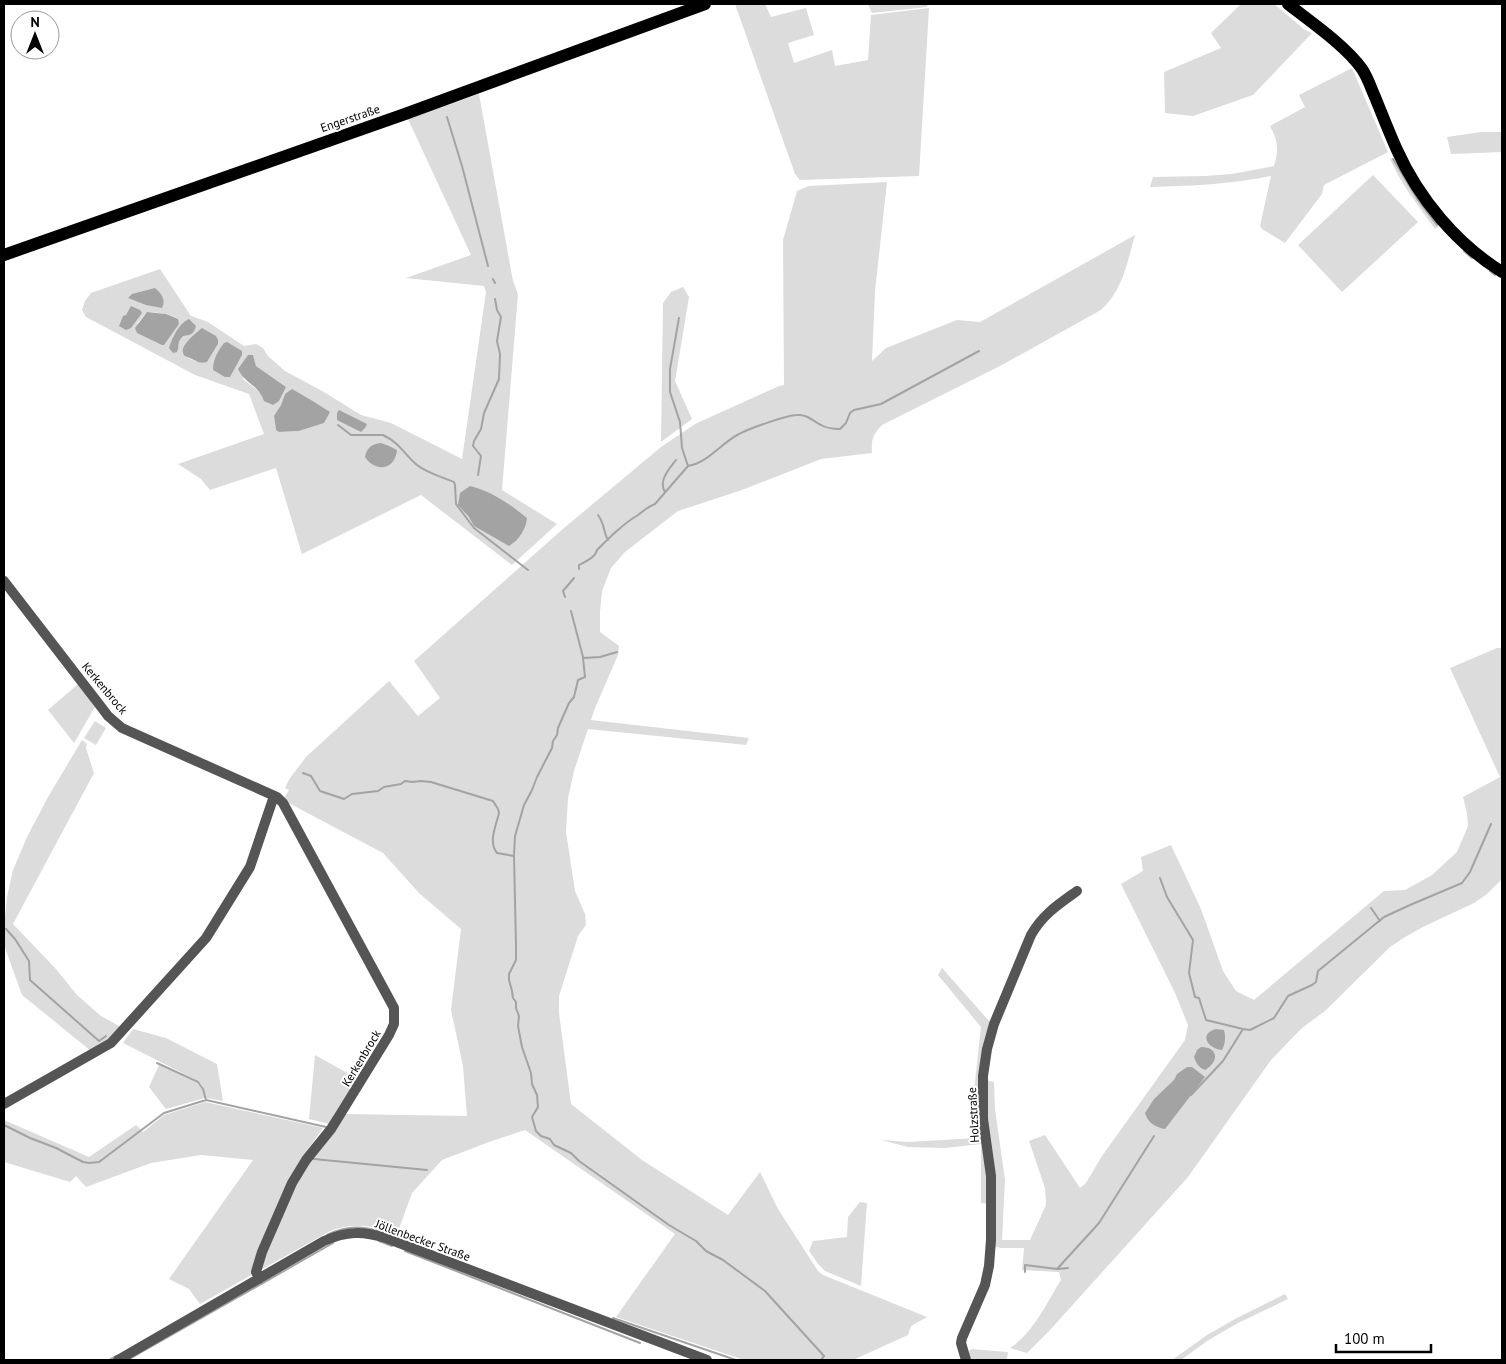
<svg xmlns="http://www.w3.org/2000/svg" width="1506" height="1364" font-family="'PT Sans',sans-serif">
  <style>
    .green { fill: #dcdcdc; fill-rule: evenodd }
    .water { fill: #a3a3a3 }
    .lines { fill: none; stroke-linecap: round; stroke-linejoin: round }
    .stream { stroke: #a3a3a3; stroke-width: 2 }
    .minor { stroke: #555; stroke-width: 10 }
    .major { stroke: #000; stroke-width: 12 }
    .labels { text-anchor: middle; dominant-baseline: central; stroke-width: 4; stroke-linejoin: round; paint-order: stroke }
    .street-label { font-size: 12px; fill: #000; stroke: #fff }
  </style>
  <rect width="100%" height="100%" fill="#fff"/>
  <!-- green -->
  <path class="green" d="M 735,4 L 765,4 L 771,17 L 806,8 L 814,35 L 788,43 L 794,63 L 832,50 L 835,66 L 868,60 L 871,15 L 929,8 L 919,176 L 800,180 L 795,174 Z
    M 868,4 L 928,4 L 927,7 L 872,13 Z
    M 1241,4 L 1274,4 L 1305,30 L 1312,33 L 1253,95 L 1193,116 L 1165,113 L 1164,72 L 1221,48 L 1211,33 Z
    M 1352,68 L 1388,152 L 1324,185 L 1322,194 L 1285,243 L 1262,229 L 1260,226 L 1271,176 C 1231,184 1191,186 1150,187 L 1153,177 L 1205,176 L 1232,174 L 1274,166 C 1279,149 1278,141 1270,126 L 1305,107 L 1299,95 Z
    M 479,94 L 513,281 L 518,294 L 502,490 L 557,524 L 512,565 L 421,495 L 302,554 L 276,468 L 210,490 L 201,479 L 178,464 L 264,434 L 249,394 L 195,375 L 86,317 L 82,310 L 85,301 L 91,293 L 160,269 L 191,316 L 208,322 L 244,346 L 256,344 L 263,348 L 268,356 L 285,371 L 324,392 L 361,415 L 391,423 L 462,459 L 486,292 L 484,286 L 406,278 L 471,255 L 408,119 ZM 151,312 L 166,314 L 178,319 L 137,324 L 146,313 ZM 218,344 L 207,362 C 199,364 187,359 182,352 ZM 253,356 L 256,366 L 286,387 L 283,391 L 261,393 L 243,379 ZM 285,394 L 323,423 L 299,431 L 279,432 L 276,429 L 274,417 L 281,405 Z
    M 1481,132 L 1502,132 L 1502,152 L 1451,154 L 1447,137 Z
    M 1395,157 L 1440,225 L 1435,229 C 1419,207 1401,184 1390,159 Z
    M 1373,175 L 1418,222 L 1342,292 L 1298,245 Z
    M 887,182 L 875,291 L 872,361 L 886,348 L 957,320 L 980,322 L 1135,235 C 1127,263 1123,290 1101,310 L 1002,365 L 882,425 C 873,434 871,440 872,453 L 821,459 L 742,490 L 678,511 L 625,552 L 611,568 L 602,591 L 600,612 L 600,632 L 619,646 L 618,655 L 595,708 L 591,720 L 749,738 L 746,745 L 588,729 L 574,771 L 568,798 L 566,832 L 575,891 L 585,914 L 586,925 L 578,936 L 559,996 L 559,1013 L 571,1104 L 642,1160 L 728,1215 L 760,1172 L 778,1209 L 818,1271 L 823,1275 L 927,1317 L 911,1326 L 908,1335 L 853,1360 L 744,1360 L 616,1317 L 675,1234 L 525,1130 L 489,1142 L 442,1160 L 412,1193 L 397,1234 C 373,1226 357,1222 332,1230 L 200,1304 L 189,1289 L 169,1279 L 253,1160 L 201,1155 L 151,1163 L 86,1187 L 76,1176 L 70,1182 L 4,1162 L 4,1120 L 89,1157 L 136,1125 L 143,1132 L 164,1115 L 205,1102 L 323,1128 L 302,1158 L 345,1114 L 467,1116 L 463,1066 L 451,1010 L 461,929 L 419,893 L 383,853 L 283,800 L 289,790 L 285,788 L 290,778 L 306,757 L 389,681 L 418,716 L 440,698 L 414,661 L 564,528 L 661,447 L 695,424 L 779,386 L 784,385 L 783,240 L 797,191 L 809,186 Z
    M 683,287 L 689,297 L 675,381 L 692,419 L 661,442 L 663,303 L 671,292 Z
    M 1497,648 L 1502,648 L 1502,879 L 1487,894 L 1474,903 L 1423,927 L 1405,937 L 1390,947 L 1325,1011 L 1302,1028 L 1271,1060 L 1188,1177 L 1050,1330 L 1027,1353 L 1010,1348 C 1034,1332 1046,1304 1061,1280 L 1059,1272 L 1022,1270 L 1024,1248 L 1001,1248 L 993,1246 L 994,1205 L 981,1203 L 981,1144 L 945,1148 L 908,1147 L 881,1140 L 908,1142 L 976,1138 L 972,1109 L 981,1027 L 938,975 L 942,968 L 990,1022 L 985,1080 L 994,1082 L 995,1109 L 1005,1180 L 1002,1240 L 1030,1240 L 1046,1205 L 1045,1188 L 1029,1141 L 1045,1135 L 1080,1188 L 1086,1183 L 1102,1156 L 1185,1040 L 1188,1025 L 1175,993 L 1121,884 L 1143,871 L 1141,857 L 1171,845 L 1201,909 L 1223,971 L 1236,991 L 1254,1000 L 1384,891 L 1405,890 L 1432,875 L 1457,852 L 1468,826 L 1467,813 L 1463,797 L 1500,777 L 1450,668 Z
    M 78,684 L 95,707 L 74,743 L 48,710 Z
    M 95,721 L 106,728 L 96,745 L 84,738 Z
    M 82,740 L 87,744 L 86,748 L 94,773 L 13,924 L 56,969 L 77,995 L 101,1016 L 121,1027 L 107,1041 L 91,1051 L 22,995 L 4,945 L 4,927 L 7,897 L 13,870 L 27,837 L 48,797 Z
    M 133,1029 L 166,1038 L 217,1064 L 223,1101 L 206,1098 L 202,1085 L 198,1081 L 123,1043 Z
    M 315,1055 L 360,1080 L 330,1124 L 309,1119 Z
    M 159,1065 L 197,1083 L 203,1089 L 205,1098 L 166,1109 L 149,1087 Z
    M 860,1202 L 867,1203 L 861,1286 L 825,1271 L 819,1265 L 809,1251 L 813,1241 L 847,1237 L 848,1217 Z
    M 1285,1294 L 1288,1299 L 1238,1323 L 1207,1341 L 1181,1360 L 1172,1360 L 1207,1335 L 1235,1319 Z
    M 972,1349 L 1008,1352 L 1007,1360 L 970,1360 L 969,1351 Z"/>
  <!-- water -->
  <path class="water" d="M 155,288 C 162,294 166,300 162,308 L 146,305 L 128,298 L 132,294 Z
    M 131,306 L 140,310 L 142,313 L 131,328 L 126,330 L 119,326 L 123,316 L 126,315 Z
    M 147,312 L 166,314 L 178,319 L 179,324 L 164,345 L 162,345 L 137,333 L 135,328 Z
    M 189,319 L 196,326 C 194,334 191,335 183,336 C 176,343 180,345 177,352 L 173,353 L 169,348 C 172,338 179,323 189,319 Z
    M 202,328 L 216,336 L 218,340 L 218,344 L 207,362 C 201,364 198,362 192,359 C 190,358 187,357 185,356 C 176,348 196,333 202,328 Z
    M 227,342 L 242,351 L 242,355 L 230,377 L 225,377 L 213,370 C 213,359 218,351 224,343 Z
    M 248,355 L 253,355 L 256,366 L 286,387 L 279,401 L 273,405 L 264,401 C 258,384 246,385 238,369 Z
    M 292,389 L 311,400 L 330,412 L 324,423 L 299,431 L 279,432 L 276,430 L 274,416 L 281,405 L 285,394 Z
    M 339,410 L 367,424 L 365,428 L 361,432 L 337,420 L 337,413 Z
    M 381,443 L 389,446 L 397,450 C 395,471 375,472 365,457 C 367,447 372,444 381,443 Z
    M 470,486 C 491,491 510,504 527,518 C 526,529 519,540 509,546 L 474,526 L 469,517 L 458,505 L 460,493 Z
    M 1216,1029 L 1224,1030 C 1226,1036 1225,1045 1222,1050 C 1208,1049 1198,1034 1216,1029 Z
    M 1201,1047 C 1219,1047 1219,1062 1205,1070 C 1199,1068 1196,1063 1194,1057 L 1197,1050 Z
    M 1187,1067 L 1192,1067 L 1205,1077 L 1165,1129 C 1155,1127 1148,1123 1145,1113 L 1154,1099 L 1174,1080 L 1177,1074 Z"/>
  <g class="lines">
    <!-- stream -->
    <path class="stream" d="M 447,117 L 462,166 L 488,266
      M 1393,159 L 1418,200 L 1437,225
      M 1464,251 L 1472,258
      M 1490,271 L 1495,275
      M 493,279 L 495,283
      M 338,425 L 351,435 L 383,435 C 400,443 404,454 417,465 C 427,473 442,477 454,482 L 455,485 L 456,504 L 474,528 L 528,570
      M 688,466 C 708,463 721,443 739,434 C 748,429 787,415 797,415 C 807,414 813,421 821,425 C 826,428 834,429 840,429 L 846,423 L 850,413 L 854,410 L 881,404 L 979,351
      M 478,475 L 481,456 L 473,446 L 474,441 L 481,429 L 484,413 L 499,379 L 500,354 L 497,341 L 501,317 L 497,310 L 495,299
      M 665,492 C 658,481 669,469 676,460
      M 598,515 C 605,524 603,532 608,540
      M 579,569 L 579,565 C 586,561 595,558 597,550 C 610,537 623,524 638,515 C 645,510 647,507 655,504 L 688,466 L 682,448 L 680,422 L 670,392 L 670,369 L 679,318
      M 565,597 L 563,591 L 574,578
      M 571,611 L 583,657
      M 303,773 L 311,776 L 320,791 L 344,799 L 352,794 L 378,791 L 384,787 L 401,784 L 405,781 L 412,782 L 421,781 L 431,782 L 493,801 L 498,809 L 499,813 C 496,826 488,842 497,853 L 514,856 L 516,946 L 516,960 L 509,974 L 509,980 L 512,991 L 513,998 L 516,1002 L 516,1008 L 519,1016 L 518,1026 L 522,1047 L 531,1073 L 532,1084 L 537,1095 L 538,1107 L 532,1117 L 536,1131 L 541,1136 L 550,1139 L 554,1145 L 571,1153 L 579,1161 L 669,1225 L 696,1241 L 706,1251 L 723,1260 L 765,1291 L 824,1356 L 821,1360
      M 514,855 L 515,836 L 524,805 L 532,790 L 537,777 L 552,748 L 553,741 L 557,735 L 558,728 L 569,703 L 574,697 L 578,680 L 585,677 L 583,658 L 600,657 L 617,652
      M 1160,878 L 1167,897 L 1193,940 L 1189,973 L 1195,997 L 1199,998 L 1206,1020 L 1243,1029 L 1223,1061 L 1191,1095
      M 1371,908 L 1380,921
      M 6,929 L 15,939 L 29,961 L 30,980 L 99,1041 L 106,1036
      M 1243,1029 L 1250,1030 L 1274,1018 L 1288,996 L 1312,985 L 1316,982 L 1318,971 L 1384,917 L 1410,905 L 1462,883 L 1470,872 L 1491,824
      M 157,1063 L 198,1082 L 203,1089 L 206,1100
      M 4,1125 L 30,1138 L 56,1148 L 83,1162 L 89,1163 L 99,1162 L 103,1159 L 164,1113 L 206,1100 L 326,1127
      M 314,1159 L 427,1170
      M 327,1235 C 352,1222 371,1228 396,1236
      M 379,1241 L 392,1246
      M 405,1251 L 640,1343
      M 1058,1269 L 1068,1268
      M 1025,1272 L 1025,1265 L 1057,1269 L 1099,1223 L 1154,1136
      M 613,1318 L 736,1360
      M 131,1358 L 333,1243
      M 109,1360 L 116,1356"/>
    <!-- minor -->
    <path class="minor" d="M 4,581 L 102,708 L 108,716 L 122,728 L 277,797 L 283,803 L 394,1008 L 394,1024 L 389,1035 L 341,1113 L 331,1129 L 306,1160 L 292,1183 L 262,1252 L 256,1272 L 259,1279
      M 4,1104 L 111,1043 L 206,938 L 250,867 L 274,796
      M 118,1360 L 324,1241 C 347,1231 362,1231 386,1238 L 707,1360
      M 966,1360 L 961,1343 L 962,1338 L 985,1285 L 989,1266 L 991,1240 L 991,1176 L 983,1119 L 983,1076 L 987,1049 L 994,1024 L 1031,935 C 1043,914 1059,904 1077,891"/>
    <!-- major -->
    <path class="major" d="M 1288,4 C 1311,22 1346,46 1362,69 C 1368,78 1371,88 1375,97 C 1382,114 1389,132 1397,150 C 1419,199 1457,244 1502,272
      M 4,255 L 405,114 L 705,4"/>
  </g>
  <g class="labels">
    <!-- street labels -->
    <g class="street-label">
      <text transform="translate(350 118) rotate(-19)">Engerstraße</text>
      <text transform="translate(105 688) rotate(50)">Kerkenbrock</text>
      <text transform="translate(361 1058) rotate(-59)">Kerkenbrock</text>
      <text transform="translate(973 1115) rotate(-93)">Holzstraße</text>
      <text transform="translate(423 1240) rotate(20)">Jöllenbecker Straße</text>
    </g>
  </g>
  <!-- border -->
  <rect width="1506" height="1364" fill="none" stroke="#000000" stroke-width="10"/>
  <!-- north arrow -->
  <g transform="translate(35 35)"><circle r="24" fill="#ffffff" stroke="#999999"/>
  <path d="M0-4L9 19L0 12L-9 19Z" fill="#000000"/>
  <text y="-8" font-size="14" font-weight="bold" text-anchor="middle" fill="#000000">N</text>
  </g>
  <!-- scale -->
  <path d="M1336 1344v8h95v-8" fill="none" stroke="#000000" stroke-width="2.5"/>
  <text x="1344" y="1344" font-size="15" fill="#000000" stroke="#ffffff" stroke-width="4" paint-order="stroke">100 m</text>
</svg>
